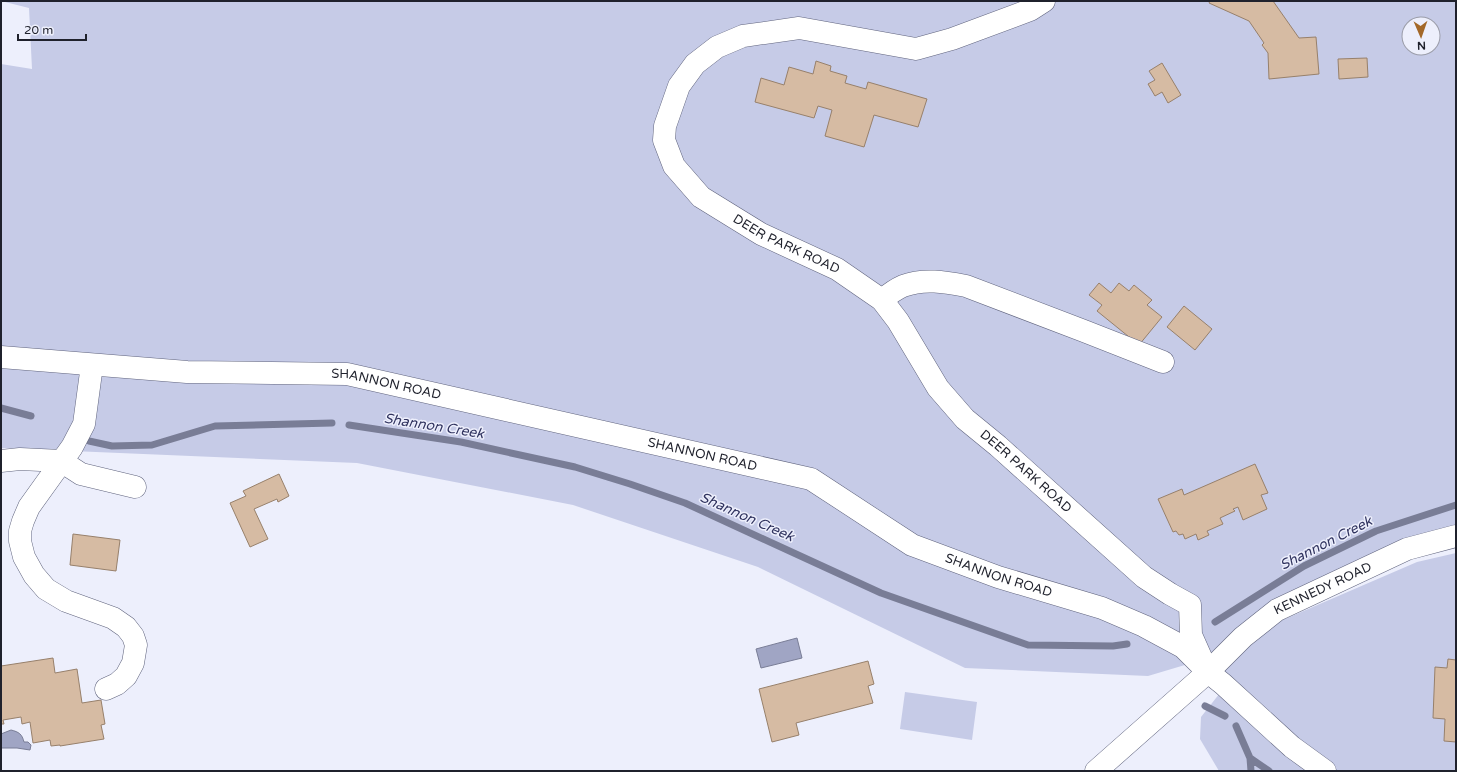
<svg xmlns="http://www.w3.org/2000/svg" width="1457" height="772" font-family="'Varela Round',sans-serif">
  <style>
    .green { fill: #c6cbe7; fill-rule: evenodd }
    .water { fill: #a0a5c4; stroke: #797d96 }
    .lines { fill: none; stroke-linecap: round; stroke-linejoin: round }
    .stream { stroke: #797d96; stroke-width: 7 }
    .building { fill: #d6bba3; stroke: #97806b }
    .minor-casing { stroke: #60647e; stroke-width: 23 }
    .minor { stroke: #fff; stroke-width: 22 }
    .labels { text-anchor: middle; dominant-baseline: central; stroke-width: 3; stroke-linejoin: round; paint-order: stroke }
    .street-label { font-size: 13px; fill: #1f212c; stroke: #edeffc }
    .water-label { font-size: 14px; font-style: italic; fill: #30335f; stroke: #edeffc }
  </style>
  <rect width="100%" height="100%" fill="#edeffc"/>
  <!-- green -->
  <path class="green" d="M 1,1 L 1456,1 L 1456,526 L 1276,600 L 1285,619 L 1417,562 L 1456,553 L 1456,771 L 1219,771 L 1200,739 L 1201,717 L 1231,679 L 1205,659 L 1148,676 L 965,668 L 758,567 L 573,505 L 357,463 L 1,448 L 1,64 L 32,69 L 29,8 ZM 1409,24 L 1433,24 L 1433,48 L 1409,48 Z
    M 905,692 L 977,702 L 972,740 L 900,729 Z"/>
  <!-- water -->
  <path class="water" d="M 797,638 L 802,658 L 761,668 L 756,649 Z
    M 11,730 C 19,732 22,734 24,742 L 28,742 L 31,745 L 30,750 L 17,748 L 1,748 L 1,734 Z"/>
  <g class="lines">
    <!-- stream -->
    <path class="stream" d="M 1,408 L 31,416
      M 349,425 L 461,442 L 575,467 L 630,484 L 685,503 L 881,593 L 1028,645 L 1113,646 L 1127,644
      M 89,441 L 112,446 L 152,445 L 215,426 L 332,423
      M 1215,622 L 1304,566 L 1376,531 L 1456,505
      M 1205,706 L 1225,716
      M 1236,726 L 1250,758 L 1251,771
      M 1250,758 L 1269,771"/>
  </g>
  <!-- building -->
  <path class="building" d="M 1210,1 L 1273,1 L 1299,38 L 1316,37 L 1319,74 L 1269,79 L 1268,53 L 1262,45 L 1264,43 L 1249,21 L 1209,3 Z
    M 1367,58 L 1368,77 L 1339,79 L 1338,59 Z
    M 816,61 L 831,66 L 830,71 L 847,76 L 845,83 L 866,89 L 868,82 L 927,99 L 918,127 L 874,115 L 864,147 L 825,136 L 832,110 L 818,106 L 814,118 L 755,102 L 761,78 L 784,85 L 789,67 L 813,74 Z
    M 1162,63 L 1181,95 L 1168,103 L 1162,92 L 1155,96 L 1148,84 L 1155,80 L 1149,71 Z
    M 1099,283 L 1111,293 L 1119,283 L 1129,291 L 1134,285 L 1152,300 L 1147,305 L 1162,317 L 1139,345 L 1097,311 L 1102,305 L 1089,295 Z
    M 1184,306 L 1212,329 L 1195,350 L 1167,327 Z
    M 1255,464 L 1268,493 L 1261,495 L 1267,509 L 1243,520 L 1238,507 L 1233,509 L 1235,511 L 1220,518 L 1223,524 L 1207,531 L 1209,535 L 1198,540 L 1196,534 L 1185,539 L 1183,534 L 1179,535 L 1176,531 L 1173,532 L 1158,499 L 1182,489 L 1184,495 Z
    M 279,474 L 289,496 L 278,502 L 277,499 L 254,509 L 268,539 L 250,547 L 230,503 L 246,496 L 243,491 Z
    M 73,534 L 120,540 L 116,571 L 70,565 Z
    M 53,658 L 55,673 L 77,669 L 82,703 L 101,700 L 105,724 L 101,725 L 104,739 L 60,746 L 60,745 L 51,746 L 50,740 L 33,743 L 30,722 L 22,724 L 21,717 L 3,720 L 4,724 L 1,724 L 1,666 Z
    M 1448,659 L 1456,660 L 1456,742 L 1444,741 L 1445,719 L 1433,718 L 1435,667 L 1447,668 Z
    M 868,661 L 874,684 L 868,686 L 873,703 L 796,723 L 799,735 L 772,742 L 759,689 Z"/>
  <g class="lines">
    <defs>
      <g id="minor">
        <path id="s1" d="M 1044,1 L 1030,10 L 952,39 L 916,49 L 799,28 L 743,36 L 717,47 L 695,64 L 679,86 L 665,126 L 664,140 L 674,166 L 701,197 L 761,234 L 837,269 L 882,300 L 898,321 L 938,388 L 965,419 L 998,446 L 1144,577 L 1170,594 L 1190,605 L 1191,635 L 1203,662"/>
        <path d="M 882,300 C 888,295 896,289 903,286 C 924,278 945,282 966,286 L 1084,331 L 1163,362"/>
        <path id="s2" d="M 1,357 L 187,372 L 347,374 L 811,479 L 912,545 L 998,577 L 1102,608 L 1144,626 L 1183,647 L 1208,672 L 1223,684 L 1292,747 L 1325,771"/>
        <path d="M 92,365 L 84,424 L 72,447 L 29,507 L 23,521 L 20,531 L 20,541 L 24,557 L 34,575 L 46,589 L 66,601 L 113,618 L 126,627 L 133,636 L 136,645 L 133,663 L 126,676 L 117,684 L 106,689"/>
        <path d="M 1,461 L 20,459 L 61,461 L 81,474 L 135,487"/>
        <path id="s3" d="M 1096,771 L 1208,672 L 1243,637 L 1277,610 L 1407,549 L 1456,536"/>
      </g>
    </defs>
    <!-- minor casing -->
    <use href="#minor" class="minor-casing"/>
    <!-- minor -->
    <use href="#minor" class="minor"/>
  </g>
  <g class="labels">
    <!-- street labels -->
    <g class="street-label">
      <text stroke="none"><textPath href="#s1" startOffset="619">DEER PARK ROAD</textPath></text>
      <text stroke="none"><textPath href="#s2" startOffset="387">SHANNON ROAD</textPath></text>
      <text stroke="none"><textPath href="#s2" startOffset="711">SHANNON ROAD</textPath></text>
      <text stroke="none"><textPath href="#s1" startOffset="956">DEER PARK ROAD</textPath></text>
      <text stroke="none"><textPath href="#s2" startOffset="1035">SHANNON ROAD</textPath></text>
      <text stroke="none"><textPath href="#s3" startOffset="293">KENNEDY ROAD</textPath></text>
    </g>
    <!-- water labels -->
    <g class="water-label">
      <text transform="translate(434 426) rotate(9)">Shannon Creek</text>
      <text transform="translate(747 517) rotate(24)">Shannon Creek</text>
      <text transform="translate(1326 543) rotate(-27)">Shannon Creek</text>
    </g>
  </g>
  <!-- border -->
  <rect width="1457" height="772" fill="none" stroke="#1f212c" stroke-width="4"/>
  <!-- north arrow -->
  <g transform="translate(1421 36) rotate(178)"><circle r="19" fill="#edeffc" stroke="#9b9da9"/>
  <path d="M0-3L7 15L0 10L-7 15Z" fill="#a36829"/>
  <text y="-6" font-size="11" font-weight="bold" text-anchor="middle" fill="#1f212c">N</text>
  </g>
  <!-- scale -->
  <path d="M18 34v6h68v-6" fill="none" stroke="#1f212c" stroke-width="2"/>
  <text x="24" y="34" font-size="12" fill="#1f212c" stroke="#edeffc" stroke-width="3" paint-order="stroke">20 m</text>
</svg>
